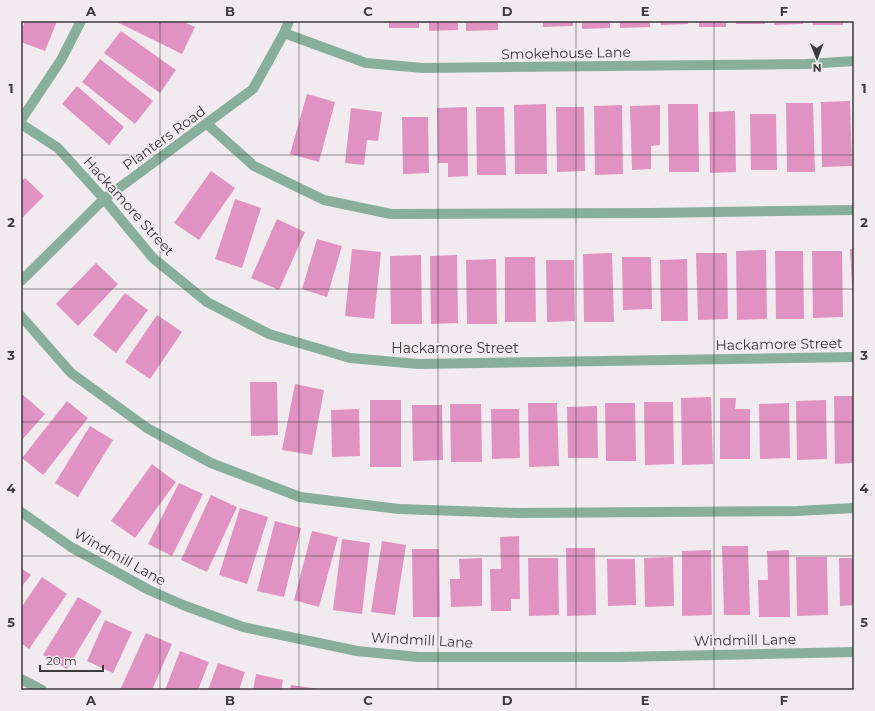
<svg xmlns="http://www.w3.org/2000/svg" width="875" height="711" font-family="Montserrat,sans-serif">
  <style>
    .building { fill: #e093c3 }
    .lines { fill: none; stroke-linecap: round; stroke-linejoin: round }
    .lane { stroke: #88af9e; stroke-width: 10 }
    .street { stroke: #88af9e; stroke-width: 10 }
    .grid { fill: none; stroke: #3c3a3b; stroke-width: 1; stroke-opacity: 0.55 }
    .labels { text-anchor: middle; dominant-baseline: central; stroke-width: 3.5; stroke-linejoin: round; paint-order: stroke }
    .street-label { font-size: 14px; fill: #3c3a3b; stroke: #f1eaee }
    .neatline { fill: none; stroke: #3c3a3b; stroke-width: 1.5 }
    .grid-label { font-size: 13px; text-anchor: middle; font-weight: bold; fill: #3c3a3b }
  </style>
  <rect width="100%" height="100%" fill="#f1eaee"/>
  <!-- building -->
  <path class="building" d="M 25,21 L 57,21 L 45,51 L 21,42 L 21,32 Z
    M 120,21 L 182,21 L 195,27 L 182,54 L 119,23 Z
    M 389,21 L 419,21 L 419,28 L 389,28 Z
    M 429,21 L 458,21 L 458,30 L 429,31 Z
    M 466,21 L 498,21 L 498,30 L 466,31 Z
    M 543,21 L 573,21 L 573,26 L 543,27 Z
    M 582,21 L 610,21 L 610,28 L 582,29 Z
    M 620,21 L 650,21 L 650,27 L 620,28 Z
    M 660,21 L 688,21 L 688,24 L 661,25 Z
    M 699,21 L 726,21 L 726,27 L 699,27 Z
    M 736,21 L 765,21 L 765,24 L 736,24 Z
    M 774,21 L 803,21 L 803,24 L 774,25 Z
    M 812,21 L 843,21 L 843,25 L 813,25 Z
    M 121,31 L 176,70 L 160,93 L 104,53 Z
    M 100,59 L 153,101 L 135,124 L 82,82 Z
    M 77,86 L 124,127 L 109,145 L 62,104 Z
    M 307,94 L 335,102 L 319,162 L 290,154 Z
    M 850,101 L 852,166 L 822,167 L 821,102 Z
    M 786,103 L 813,103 L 815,172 L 787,172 Z
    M 546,104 L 547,174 L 515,174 L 514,105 Z
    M 668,104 L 698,104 L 699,172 L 669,172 Z
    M 622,105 L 623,174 L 595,175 L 594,106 Z
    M 660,105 L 660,145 L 651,146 L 651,169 L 632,170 L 630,106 Z
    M 467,107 L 468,176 L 448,177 L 448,163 L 438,163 L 437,108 Z
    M 476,107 L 504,107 L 506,175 L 477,175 Z
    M 556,107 L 584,107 L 585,171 L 557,172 Z
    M 351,108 L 382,112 L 378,141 L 367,140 L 364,165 L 345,163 Z
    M 735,111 L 736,172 L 710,173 L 709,112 Z
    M 750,114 L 776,114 L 777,170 L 751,170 Z
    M 402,117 L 428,117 L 429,173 L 403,174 Z
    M 211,171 L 235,188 L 199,240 L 174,223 Z
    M 25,178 L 44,196 L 21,219 L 21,182 Z
    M 235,199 L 261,208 L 242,268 L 215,259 Z
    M 277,219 L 305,232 L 279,290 L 251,278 Z
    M 317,239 L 342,246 L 327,297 L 302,289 Z
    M 352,249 L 381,252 L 374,319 L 345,316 Z
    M 850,249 L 854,249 L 854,303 L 853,303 Z
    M 766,250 L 767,319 L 737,320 L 736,251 Z
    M 775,251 L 803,251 L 804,319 L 776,319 Z
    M 812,251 L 842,251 L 843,317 L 813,318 Z
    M 612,253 L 614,322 L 584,322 L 583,254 Z
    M 696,253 L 727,253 L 728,319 L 698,320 Z
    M 421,255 L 422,324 L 391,324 L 390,256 Z
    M 457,255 L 458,323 L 431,324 L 430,256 Z
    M 505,257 L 535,257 L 536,322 L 505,322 Z
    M 622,257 L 651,257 L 652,309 L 623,310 Z
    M 496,259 L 497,324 L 467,324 L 466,260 Z
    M 687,259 L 688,321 L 661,321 L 660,260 Z
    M 546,260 L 574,260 L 575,321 L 547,322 Z
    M 96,263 L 118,284 L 78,326 L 56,304 Z
    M 125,293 L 148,310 L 116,353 L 93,335 Z
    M 157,315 L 182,332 L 150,379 L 125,362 Z
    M 250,382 L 277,382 L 278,435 L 251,436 Z
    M 295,384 L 324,390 L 312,455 L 282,450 Z
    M 23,395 L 45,414 L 21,441 L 21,398 Z
    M 834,396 L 854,396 L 854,463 L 835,464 Z
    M 711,397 L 713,464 L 682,465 L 681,398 Z
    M 720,398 L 736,398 L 735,409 L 750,409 L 750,459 L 720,459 Z
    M 370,400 L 401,400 L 401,467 L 370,467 Z
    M 826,400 L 827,459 L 797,460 L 796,401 Z
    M 67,401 L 88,418 L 43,475 L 22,458 Z
    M 644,402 L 673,402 L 674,464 L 645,465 Z
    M 528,403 L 557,403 L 559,466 L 529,467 Z
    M 605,403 L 635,403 L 636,461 L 606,461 Z
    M 789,403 L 790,458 L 760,459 L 759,404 Z
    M 450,404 L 481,404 L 482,462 L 451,462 Z
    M 412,405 L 442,405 L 443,460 L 413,461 Z
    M 597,406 L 598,458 L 568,458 L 567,407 Z
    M 359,409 L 360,456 L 332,457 L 331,410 Z
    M 491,409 L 519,409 L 520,458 L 492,459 Z
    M 90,426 L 113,440 L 78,497 L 55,483 Z
    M 152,464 L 176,482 L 135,538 L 111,521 Z
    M 179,483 L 203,494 L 172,556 L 148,544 Z
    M 211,495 L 237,507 L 207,572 L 181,560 Z
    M 240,508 L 268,517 L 247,584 L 219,575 Z
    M 275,521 L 301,528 L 284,597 L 257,591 Z
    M 312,531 L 338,537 L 319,607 L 294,600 Z
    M 519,536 L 520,599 L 511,599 L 511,611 L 491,611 L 490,569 L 501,569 L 500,537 Z
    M 342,539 L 370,543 L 362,614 L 333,610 Z
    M 382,541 L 406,545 L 395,615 L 371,612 Z
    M 722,546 L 748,546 L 750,615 L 724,615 Z
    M 566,548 L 595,548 L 596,615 L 567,616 Z
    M 412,549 L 439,549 L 440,617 L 413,617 Z
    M 711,550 L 712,615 L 682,616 L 682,551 Z
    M 789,550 L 790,617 L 759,617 L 758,580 L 768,580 L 767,551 Z
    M 673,557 L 674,606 L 645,607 L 644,558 Z
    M 796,557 L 827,557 L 828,615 L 797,616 Z
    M 482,558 L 482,606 L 451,607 L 450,579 L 460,579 L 459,559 Z
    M 528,558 L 558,558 L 559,615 L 529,616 Z
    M 839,558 L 854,558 L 854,605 L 840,606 Z
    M 607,559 L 635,559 L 636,605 L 608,606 Z
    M 21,568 L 31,575 L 21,587 Z
    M 42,577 L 67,594 L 29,649 L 21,643 L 21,608 Z
    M 78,597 L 102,611 L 67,669 L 43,655 Z
    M 105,620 L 132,632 L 113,673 L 87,661 Z
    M 146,633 L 172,644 L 152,690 L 120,690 Z
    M 180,651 L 209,662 L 198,690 L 165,690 Z
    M 218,663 L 245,672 L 239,690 L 208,690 Z
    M 256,674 L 283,680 L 281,690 L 253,690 Z
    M 291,685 L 319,689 L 319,690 L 290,690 Z"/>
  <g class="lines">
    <!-- lane -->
    <path class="lane" d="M 21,120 L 61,60 L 81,21
      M 207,124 L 254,166 L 324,200 L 391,214 L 651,213 L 854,210
      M 21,316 L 71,373 L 147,428 L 211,463 L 300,497 L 399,509 L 519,513 L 797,511 L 854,508
      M 21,679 L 42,690"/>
    <!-- street -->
    <path class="street" d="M 284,33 L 366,63 L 423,68 L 807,64 L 854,61
      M 21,124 L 58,148 L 104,199 L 153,258 L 207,302 L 269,334 L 350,358 L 418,364 L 854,357
      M 21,281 L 104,199 L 253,89 L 284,33 L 289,21
      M 21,512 L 71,547 L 149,590 L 183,605 L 243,627 L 357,651 L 418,657 L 618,657 L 854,652"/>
  </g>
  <!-- grid -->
  <path class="grid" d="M 160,21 L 160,690M 299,21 L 299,690M 438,21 L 438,690M 576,21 L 576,690M 714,21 L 714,690M 21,155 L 854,155M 21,289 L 854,289M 21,422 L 854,422M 21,556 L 854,556"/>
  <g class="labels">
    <!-- street labels -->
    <g class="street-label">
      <text transform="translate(566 53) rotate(-1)">Smokehouse Lane</text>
      <text transform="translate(164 138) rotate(-36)">Planters Road</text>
      <text transform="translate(129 206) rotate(48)">Hackamore Street</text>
      <text transform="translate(779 344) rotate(-1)">Hackamore Street</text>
      <text x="455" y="348">Hackamore Street</text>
      <text transform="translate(120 557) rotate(29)">Windmill Lane</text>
      <text transform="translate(422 640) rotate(3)">Windmill Lane</text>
      <text transform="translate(745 640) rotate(-1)">Windmill Lane</text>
    </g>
  </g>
  <!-- border -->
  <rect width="875" height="711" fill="none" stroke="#f1eaee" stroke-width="44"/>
  <!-- north arrow -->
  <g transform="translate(817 58) rotate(179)" stroke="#f1eaee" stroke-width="3" paint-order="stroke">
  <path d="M0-3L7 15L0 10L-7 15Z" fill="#3c3a3b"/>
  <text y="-6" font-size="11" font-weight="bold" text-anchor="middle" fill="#3c3a3b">N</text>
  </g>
  <!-- scale -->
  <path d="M40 665v6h63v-6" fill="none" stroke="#3c3a3b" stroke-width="2"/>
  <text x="46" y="665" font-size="12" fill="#3c3a3b" stroke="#f1eaee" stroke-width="3" paint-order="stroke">20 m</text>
  <rect x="22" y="22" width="831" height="667" class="neatline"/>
  <g class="grid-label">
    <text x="91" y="16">A</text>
    <text x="230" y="16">B</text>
    <text x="368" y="16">C</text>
    <text x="507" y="16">D</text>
    <text x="645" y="16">E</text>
    <text x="784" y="16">F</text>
    <text x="11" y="93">1</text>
    <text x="864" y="93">1</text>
    <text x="11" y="227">2</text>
    <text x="864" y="227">2</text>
    <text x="11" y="360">3</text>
    <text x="864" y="360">3</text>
    <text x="11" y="493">4</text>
    <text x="864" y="493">4</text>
    <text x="11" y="627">5</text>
    <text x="864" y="627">5</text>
    <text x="91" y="705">A</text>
    <text x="230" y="705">B</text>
    <text x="368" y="705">C</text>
    <text x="507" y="705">D</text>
    <text x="645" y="705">E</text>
    <text x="784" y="705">F</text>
  </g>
</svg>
